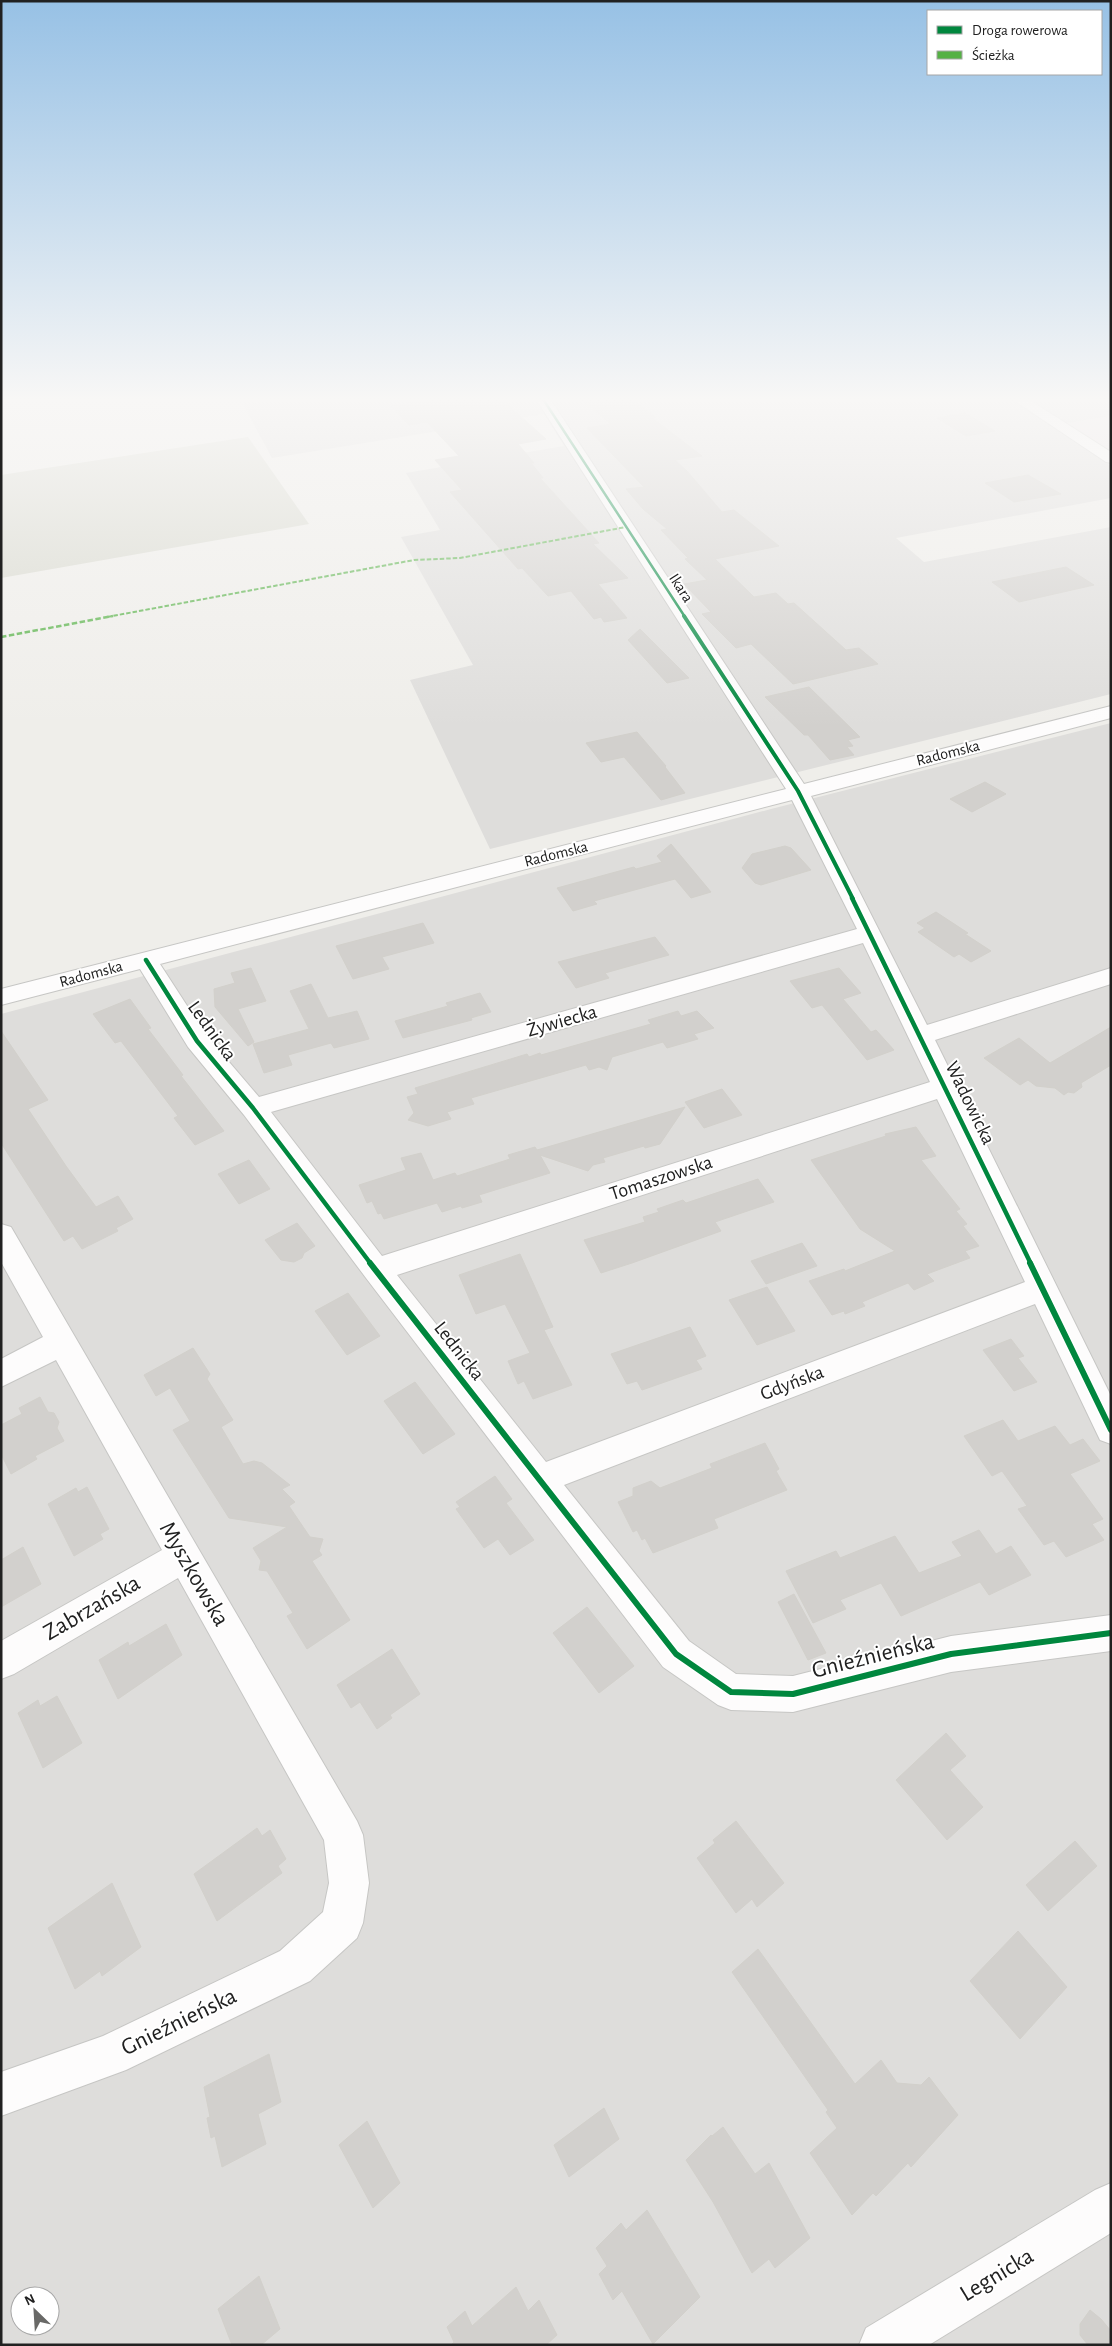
<svg xmlns="http://www.w3.org/2000/svg" width="1112" height="2346" font-family="'Alegreya Sans',sans-serif">
  <style>
    .residential { fill: #dedddb; fill-rule: evenodd }
    .industrial { fill: #ece3e7 }
    .construction { fill: #d6d7cc }
    .building { fill: #d2d0cd; stroke: #d2d0cb }
    .lines { fill: none; stroke-linecap: round; stroke-linejoin: round }
    .minor-casing { stroke: #c6c6c4; stroke-width: 2 }
    .minor { fill: #fdfcfc; fill-rule: evenodd }
    .quiet-far1 { stroke: #55b145; stroke-width: 2; stroke-dasharray: 4.5 2; stroke-linecap: butt }
    .quiet { stroke: #55b145; stroke-width: 2.5; stroke-dasharray: 5.5 2.5; stroke-linecap: butt }
    .cycleway-far3-casing { stroke: #fff; stroke-width: 4.5 }
    .cycleway-far2-casing { stroke: #fff; stroke-width: 6 }
    .cycleway-far1-casing { stroke: #fff; stroke-width: 8 }
    .cycleway-casing { stroke: #fff; stroke-width: 9 }
    .cycleway-far3 { stroke: #00873e; stroke-width: 2.5 }
    .cycleway-far2 { stroke: #00873e; stroke-width: 4 }
    .cycleway-far1 { stroke: #00873e; stroke-width: 4.5 }
    .cycleway { stroke: #00873e; stroke-width: 6 }
    .labels { text-anchor: middle; dominant-baseline: central; stroke-width: 4; stroke-linejoin: round; paint-order: stroke }
    .far-street-label { font-size: 16px; fill: #212121; stroke: #fff }
    .street-label { font-size: 20px; fill: #212121; stroke: #fff }
    .near-street-label { font-size: 24px; fill: #212121; stroke: #fff }
  </style>
  <rect width="100%" height="100%" fill="#efeeea"/>
  <!-- residential -->
  <path class="residential" d="M 240,399 L 1111,399 L 1111,416 L 1050,426 L 1111,466 L 1111,498 L 896,538 L 924,562 L 1111,527 L 1111,694 L 490,849 L 410,680 L 473,665 L 401,537 L 440,530 L 406,473 L 564,446 L 544,414 L 272,458 Z
    M 1111,723 L 1111,2345 L 1,2345 L 1,1014 L 771,809 ZM 20,2296 L 50,2296 L 50,2326 L 20,2326 Z"/>
  <!-- industrial -->
  <path class="industrial" d="M 1111,416 L 1111,453 L 1066,424 Z"/>
  <!-- construction -->
  <path class="construction" d="M 248,437 L 309,524 L 1,578 L 1,475 Z"/>
  <!-- building -->
  <path class="building" d="M 438,399 L 501,399 L 546,439 L 518,444 L 534,463 L 531,463 L 543,478 L 540,478 L 599,543 L 593,544 L 628,578 L 598,584 L 627,618 L 604,622 L 601,617 L 594,619 L 571,591 L 548,596 L 522,568 L 518,569 L 450,492 L 462,490 L 435,460 L 459,456 L 427,422 L 409,425 L 391,406 Z
    M 581,399 L 633,399 L 655,417 L 651,417 L 702,456 L 675,460 L 687,471 L 722,512 L 734,510 L 779,546 L 715,559 L 754,597 L 776,593 L 788,604 L 794,603 L 846,650 L 859,648 L 878,664 L 793,684 L 751,644 L 736,648 L 702,614 L 711,612 L 684,584 L 707,580 L 685,559 L 688,558 L 661,530 L 667,529 L 643,509 L 626,489 L 644,487 L 587,428 L 611,424 Z
    M 965,413 L 995,431 L 966,436 L 937,418 Z
    M 1028,475 L 1061,494 L 1014,502 L 985,483 Z
    M 1066,567 L 1094,585 L 1019,602 L 992,582 Z
    M 640,629 L 689,678 L 667,683 L 628,640 Z
    M 809,687 L 860,737 L 848,740 L 853,746 L 847,747 L 854,755 L 830,760 L 808,735 L 804,735 L 765,697 Z
    M 637,732 L 666,766 L 665,767 L 685,793 L 661,800 L 624,757 L 601,762 L 586,743 Z
    M 985,782 L 1006,794 L 972,812 L 950,799 Z
    M 671,844 L 711,892 L 691,898 L 675,879 L 594,901 L 597,904 L 573,911 L 557,888 L 634,867 L 636,869 L 662,862 L 657,856 Z
    M 785,846 L 791,848 L 811,870 L 761,885 L 755,883 L 742,868 L 752,854 Z
    M 936,912 L 968,933 L 965,934 L 991,951 L 971,962 L 959,954 L 954,957 L 918,932 L 925,928 L 917,923 Z
    M 423,923 L 434,943 L 382,957 L 389,969 L 353,979 L 336,946 Z
    M 655,937 L 669,955 L 605,973 L 609,978 L 576,988 L 558,962 Z
    M 251,968 L 266,1001 L 238,1009 L 254,1042 L 248,1046 L 215,1007 L 214,989 L 235,983 L 231,973 Z
    M 839,968 L 861,993 L 843,999 L 871,1032 L 876,1030 L 894,1050 L 867,1060 L 822,1005 L 812,1008 L 790,981 Z
    M 311,984 L 328,1018 L 357,1011 L 369,1039 L 334,1048 L 331,1043 L 288,1055 L 292,1065 L 264,1073 L 253,1044 L 309,1029 L 290,991 Z
    M 480,993 L 491,1012 L 471,1018 L 472,1020 L 403,1038 L 395,1021 L 448,1006 L 446,1003 Z
    M 130,999 L 151,1028 L 148,1029 L 183,1075 L 181,1076 L 224,1131 L 195,1145 L 174,1118 L 178,1116 L 121,1041 L 115,1043 L 93,1014 Z
    M 678,1011 L 681,1016 L 697,1011 L 714,1028 L 694,1034 L 698,1039 L 667,1048 L 663,1042 L 612,1057 L 607,1070 L 599,1067 L 589,1070 L 586,1065 L 471,1098 L 474,1104 L 447,1112 L 451,1119 L 428,1126 L 408,1120 L 414,1113 L 407,1097 L 418,1094 L 415,1088 L 527,1054 L 529,1057 L 540,1053 L 541,1055 L 651,1024 L 648,1020 Z
    M 1111,1027 L 1111,1065 L 1081,1083 L 1082,1087 L 1074,1093 L 1068,1092 L 1064,1095 L 1055,1088 L 1036,1086 L 1028,1080 L 1020,1085 L 984,1058 L 1019,1038 L 1050,1063 Z
    M 1,1031 L 48,1100 L 28,1109 L 66,1166 L 96,1207 L 118,1196 L 133,1219 L 116,1228 L 118,1231 L 82,1249 L 73,1236 L 64,1241 L 1,1143 Z
    M 722,1089 L 742,1115 L 704,1128 L 685,1102 Z
    M 685,1107 L 660,1144 L 645,1148 L 644,1146 L 603,1158 L 605,1162 L 593,1165 L 588,1171 L 540,1155 L 550,1173 L 479,1195 L 482,1202 L 462,1208 L 461,1206 L 442,1212 L 437,1203 L 384,1219 L 381,1213 L 378,1214 L 372,1201 L 367,1203 L 359,1185 L 406,1170 L 401,1158 L 421,1153 L 433,1180 L 455,1173 L 457,1176 L 510,1159 L 508,1155 L 535,1147 L 537,1150 Z
    M 916,1127 L 936,1156 L 921,1160 L 960,1209 L 956,1211 L 967,1224 L 963,1226 L 979,1246 L 965,1251 L 970,1258 L 927,1274 L 934,1281 L 914,1290 L 908,1283 L 862,1302 L 865,1306 L 845,1314 L 844,1311 L 832,1315 L 809,1281 L 844,1269 L 845,1271 L 895,1251 L 860,1229 L 811,1160 L 886,1136 L 885,1134 Z
    M 249,1160 L 270,1189 L 239,1204 L 218,1174 Z
    M 758,1179 L 774,1202 L 715,1222 L 721,1231 L 632,1263 L 601,1273 L 584,1240 L 645,1222 L 643,1217 L 659,1212 L 657,1209 L 683,1200 L 686,1203 Z
    M 297,1223 L 315,1246 L 304,1253 L 302,1258 L 294,1262 L 281,1260 L 265,1240 Z
    M 802,1243 L 817,1266 L 766,1284 L 751,1261 Z
    M 520,1254 L 553,1327 L 544,1330 L 572,1385 L 533,1399 L 524,1381 L 518,1384 L 508,1361 L 530,1353 L 505,1304 L 476,1314 L 459,1275 Z
    M 767,1287 L 795,1331 L 757,1345 L 729,1300 Z
    M 348,1293 L 380,1336 L 347,1355 L 315,1311 Z
    M 690,1327 L 706,1356 L 696,1360 L 702,1369 L 642,1390 L 637,1381 L 627,1384 L 611,1354 Z
    M 1011,1339 L 1024,1356 L 1018,1358 L 1037,1382 L 1014,1391 L 983,1350 Z
    M 193,1348 L 210,1374 L 207,1379 L 233,1420 L 221,1427 L 243,1464 L 254,1461 L 262,1463 L 290,1485 L 282,1489 L 295,1502 L 289,1506 L 310,1537 L 323,1539 L 319,1551 L 322,1555 L 312,1561 L 350,1620 L 307,1649 L 287,1616 L 293,1613 L 267,1571 L 259,1570 L 261,1561 L 253,1548 L 287,1527 L 229,1518 L 173,1430 L 190,1421 L 170,1388 L 156,1396 L 144,1375 Z
    M 415,1382 L 455,1434 L 423,1454 L 384,1401 Z
    M 40,1397 L 48,1412 L 54,1413 L 59,1422 L 57,1428 L 64,1441 L 35,1456 L 37,1459 L 11,1474 L 1,1454 L 1,1425 L 22,1414 L 19,1408 Z
    M 1003,1420 L 1018,1441 L 1055,1426 L 1070,1445 L 1083,1439 L 1100,1461 L 1070,1474 L 1103,1519 L 1092,1524 L 1104,1540 L 1066,1557 L 1054,1541 L 1044,1545 L 1018,1509 L 1027,1506 L 1002,1471 L 992,1476 L 964,1436 Z
    M 765,1443 L 779,1469 L 776,1471 L 787,1490 L 714,1519 L 718,1528 L 653,1553 L 645,1538 L 642,1540 L 637,1530 L 633,1532 L 618,1502 L 633,1496 L 633,1488 L 651,1481 L 660,1488 L 712,1468 L 710,1464 Z
    M 495,1476 L 512,1499 L 506,1503 L 534,1540 L 510,1555 L 498,1539 L 484,1548 L 456,1509 L 460,1507 L 456,1502 Z
    M 87,1487 L 109,1529 L 100,1534 L 103,1539 L 74,1556 L 48,1504 L 76,1488 L 78,1492 Z
    M 979,1530 L 996,1554 L 1011,1546 L 1031,1575 L 989,1595 L 980,1582 L 901,1616 L 881,1583 L 840,1600 L 846,1609 L 813,1623 L 786,1571 L 836,1551 L 840,1558 L 895,1536 L 919,1573 L 962,1556 L 952,1542 Z
    M 23,1547 L 41,1584 L 1,1607 L 1,1560 Z
    M 794,1594 L 826,1653 L 808,1660 L 778,1602 Z
    M 587,1607 L 634,1666 L 599,1693 L 553,1633 Z
    M 166,1624 L 182,1655 L 118,1699 L 99,1660 L 128,1642 L 129,1646 Z
    M 392,1649 L 420,1694 L 390,1715 L 392,1718 L 377,1729 L 360,1702 L 351,1708 L 337,1685 Z
    M 57,1696 L 82,1743 L 43,1768 L 18,1713 L 38,1700 L 40,1706 Z
    M 946,1733 L 966,1756 L 950,1770 L 983,1807 L 947,1840 L 896,1780 Z
    M 736,1821 L 784,1883 L 757,1907 L 752,1899 L 736,1913 L 697,1858 L 715,1843 L 713,1840 Z
    M 257,1828 L 262,1836 L 270,1830 L 286,1859 L 278,1866 L 282,1873 L 217,1921 L 194,1874 Z
    M 1075,1841 L 1097,1866 L 1048,1911 L 1026,1885 Z
    M 112,1883 L 141,1947 L 102,1976 L 100,1971 L 75,1989 L 48,1928 Z
    M 1018,1931 L 1067,1987 L 1020,2039 L 970,1981 Z
    M 758,1949 L 855,2084 L 881,2060 L 897,2083 L 921,2085 L 929,2077 L 958,2115 L 911,2167 L 908,2163 L 876,2196 L 873,2193 L 852,2215 L 810,2153 L 837,2128 L 826,2112 L 828,2110 L 732,1972 Z
    M 269,2054 L 281,2102 L 258,2114 L 266,2144 L 222,2167 L 215,2136 L 211,2138 L 207,2118 L 210,2117 L 204,2087 Z
    M 604,2108 L 619,2139 L 569,2177 L 554,2145 Z
    M 367,2121 L 400,2183 L 373,2208 L 339,2145 Z
    M 723,2127 L 755,2174 L 769,2163 L 810,2238 L 775,2268 L 769,2259 L 752,2273 L 713,2202 L 686,2160 L 711,2135 L 712,2136 Z
    M 647,2210 L 700,2297 L 653,2344 L 622,2291 L 613,2300 L 599,2274 L 607,2266 L 596,2248 L 621,2223 L 626,2230 Z
    M 259,2276 L 280,2329 L 261,2345 L 232,2345 L 218,2309 Z
    M 516,2287 L 528,2311 L 539,2300 L 557,2335 L 546,2345 L 451,2345 L 454,2342 L 447,2327 L 465,2311 L 472,2326 Z
    M 1090,2310 L 1101,2319 L 1111,2331 L 1111,2345 L 1088,2345 L 1080,2335 L 1080,2324 Z"/>
  <g class="lines">
    <defs>
      <path id="minor" d="M 536,399 L 550,399 L 804,784 L 1111,706 L 1111,718 L 811,796 L 927,1025 L 1111,968 L 1111,984 L 935,1040 L 1111,1396 L 1111,1444 L 1100,1440 L 1035,1304 L 564,1485 L 689,1641 L 736,1674 L 793,1676 L 951,1636 L 1111,1615 L 1111,1651 L 951,1672 L 793,1712 L 731,1710 L 718,1705 L 663,1667 L 366,1278 L 244,1115 L 188,1047 L 140,969 L 1,1005 L 1,989 L 786,789 ZM 792,800 L 857,929 L 259,1097 L 206,1035 L 160,964 ZM 863,943 L 930,1082 L 382,1256 L 271,1112 ZM 937,1099 L 1025,1282 L 546,1462 L 397,1275 Z
        M 1012,399 L 1028,399 L 1111,452 L 1111,463 L 1106,462 Z
        M 1,1224 L 11,1227 L 357,1821 L 363,1835 L 369,1883 L 363,1923 L 357,1938 L 310,1981 L 126,2070 L 1,2116 L 1,2072 L 103,2036 L 280,1951 L 323,1912 L 329,1883 L 324,1840 L 178,1578 L 14,1674 L 1,1679 L 1,1641 L 162,1550 L 56,1360 L 1,1387 L 1,1359 L 43,1337 L 1,1262 Z
        M 1111,2183 L 1111,2233 L 929,2345 L 859,2345 L 866,2328 L 1095,2190 Z"/>
    </defs>
    <!-- minor casing -->
    <use href="#minor" class="minor-casing"/>
    <!-- minor -->
    <use href="#minor" class="minor"/>
    <!-- quiet-far1 -->
    <path class="quiet-far1" d="M 107,617 L 414,560 L 460,558 L 626,527"/>
    <!-- quiet -->
    <path class="quiet" d="M 1,637 L 113,616"/>
    <defs>
      <path id="cycleway-far3" d="M 543,399 L 685,617"/>
      <path id="cycleway-far2" d="M 684,616 L 798,791 L 853,899"/>
      <path id="cycleway-far1" d="M 852,898 L 1031,1264
        M 146,960 L 197,1041 L 253,1108 L 371,1264"/>
      <path id="cycleway" d="M 370,1263 L 676,1654 L 731,1692 L 793,1694 L 951,1654 L 1111,1633
        M 1030,1263 L 1111,1430"/>
    </defs>
    <!-- cycleway-far3 casing -->
    <use href="#cycleway-far3" class="cycleway-far3-casing"/>
    <!-- cycleway-far2 casing -->
    <use href="#cycleway-far2" class="cycleway-far2-casing"/>
    <!-- cycleway-far1 casing -->
    <use href="#cycleway-far1" class="cycleway-far1-casing"/>
    <!-- cycleway casing -->
    <use href="#cycleway" class="cycleway-casing"/>
    <!-- cycleway-far3 -->
    <use href="#cycleway-far3" class="cycleway-far3"/>
    <!-- cycleway-far2 -->
    <use href="#cycleway-far2" class="cycleway-far2"/>
    <!-- cycleway-far1 -->
    <use href="#cycleway-far1" class="cycleway-far1"/>
    <!-- cycleway -->
    <use href="#cycleway" class="cycleway"/>
  </g>
  <!-- sky -->
  <linearGradient id="sky" x2="0" y2="1"><stop stop-color="#97c1e5"/><stop offset="0.55" stop-color="#f8f7f6"/><stop offset="1" stop-color="#f8f7f6" stop-opacity="0"/></linearGradient>
  <rect width="1112" height="727" fill="url(#sky)"/>
  <g class="labels">
    <!-- far-street labels -->
    <g class="far-street-label">
      <text transform="translate(681 588) rotate(57)">Ikara</text>
      <text transform="translate(948 753) rotate(-14)">Radomska</text>
      <text transform="translate(556 854) rotate(-14)">Radomska</text>
      <text transform="translate(91 974) rotate(-15)">Radomska</text>
    </g>
    <!-- street labels -->
    <g class="street-label">
      <text transform="translate(562 1021) rotate(-16)">Żywiecka</text>
      <text transform="translate(212 1031) rotate(54)">Lednicka</text>
      <text transform="translate(970 1103) rotate(64)">Wadowicka</text>
      <text transform="translate(661 1178) rotate(-18)">Tomaszowska</text>
      <text transform="translate(459 1351) rotate(52)">Lednicka</text>
      <text transform="translate(792 1383) rotate(-21)">Gdyńska</text>
    </g>
    <!-- near-street labels -->
    <g class="near-street-label">
      <text transform="translate(194 1574) rotate(60)">Myszkowska</text>
      <text transform="translate(92 1608) rotate(-30)">Zabrzańska</text>
      <text transform="translate(873 1656) rotate(-14)">Gnieźnieńska</text>
      <text transform="translate(179 2022) rotate(-26)">Gnieźnieńska</text>
      <text transform="translate(997 2275) rotate(-31)">Legnicka</text>
    </g>
  </g>
  <!-- border -->
  <rect width="1112" height="2346" fill="none" stroke="#212121" stroke-width="5"/>
  <!-- legend -->
  <rect x="927" y="10" width="175" height="65" fill="#ffffff" stroke="#a6a6a6"/>
  <rect x="937" y="26" width="25" height="8" fill="#00873e" stroke="#a6a6a6"/>
  <text x="972" y="35" font-size="15" fill="#212121">Droga rowerowa</text>
  <rect x="937" y="51" width="25" height="8" fill="#55b145" stroke="#a6a6a6"/>
  <text x="972" y="60" font-size="15" fill="#212121">Ścieżka</text>
  <!-- north arrow -->
  <g transform="translate(35 2311) rotate(335)"><circle r="24" fill="#ffffff" stroke="#a6a6a6"/>
  <path d="M0-4L9 19L0 12L-9 19Z" fill="#696967"/>
  <text y="-8" font-size="14" font-weight="bold" text-anchor="middle" fill="#212121">N</text>
  </g>
</svg>
